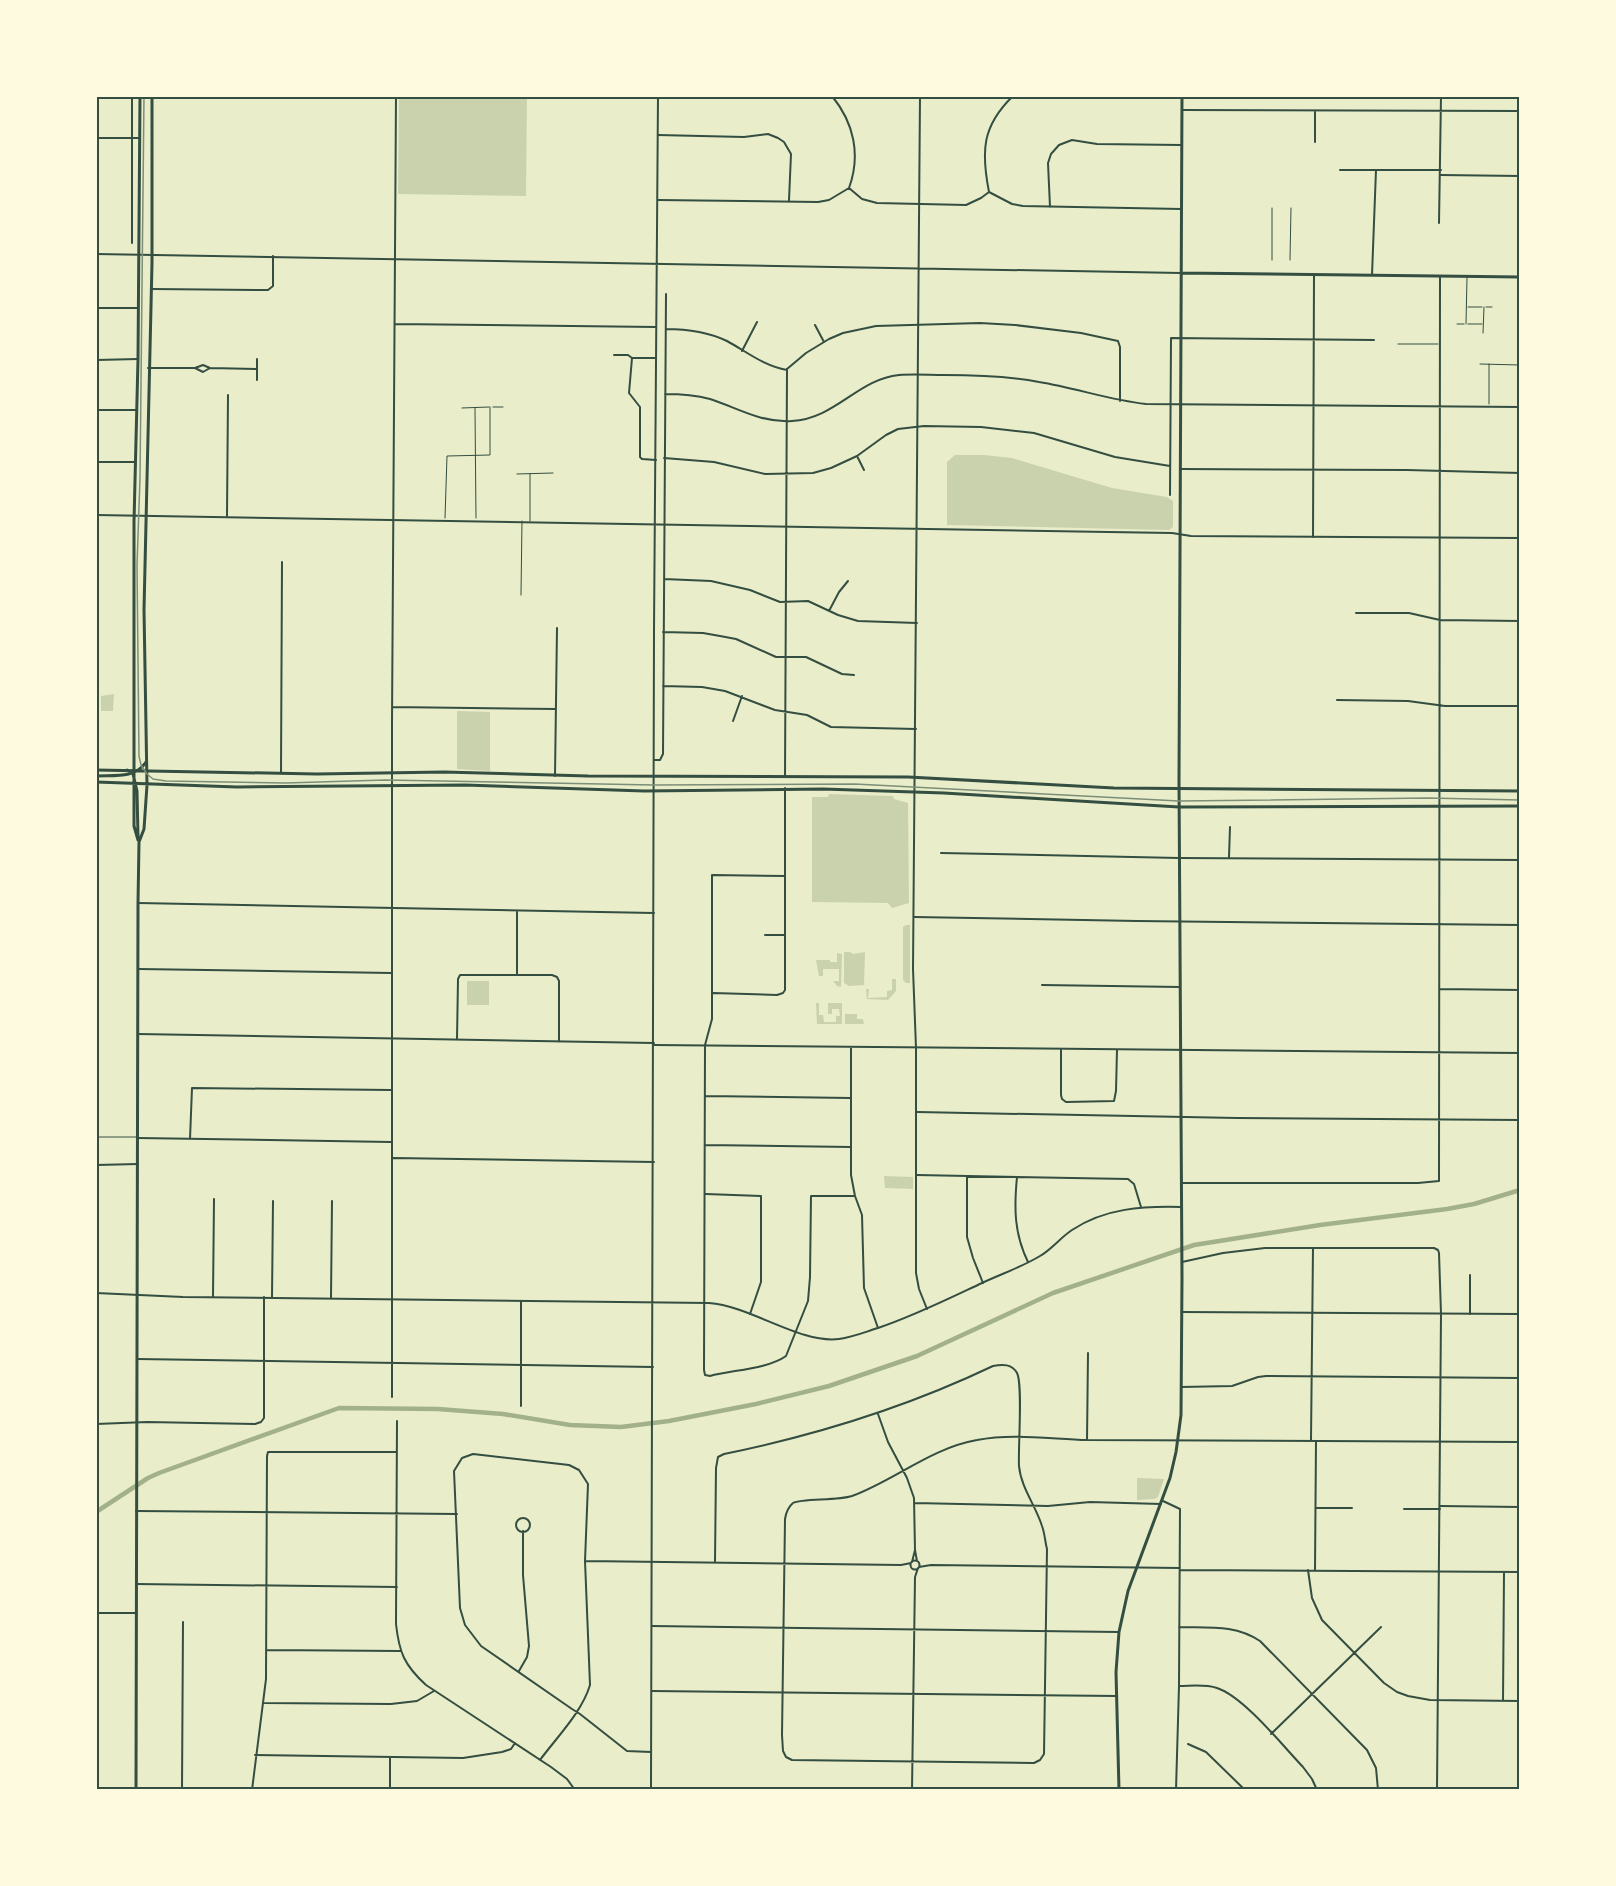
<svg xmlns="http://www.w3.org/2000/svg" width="1616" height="1886" font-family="'Public Sans',sans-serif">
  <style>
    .green { fill: #cad2ad }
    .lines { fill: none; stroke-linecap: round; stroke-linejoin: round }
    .canal { stroke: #a3b18a; stroke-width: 4.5 }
    .service { stroke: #344e41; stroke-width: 1 }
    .minor { stroke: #344e41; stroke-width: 2 }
    .tertiary { stroke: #344e41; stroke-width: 2 }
    .secondary { stroke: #344e41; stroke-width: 3 }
    .primary { stroke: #344e41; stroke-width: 3 }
    .tram { stroke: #7c8e77; stroke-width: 1.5 }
    .neatline { fill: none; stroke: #344e41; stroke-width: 2 }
  </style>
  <rect width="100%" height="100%" fill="#e9edc9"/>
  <!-- green -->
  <path class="green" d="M 399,96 L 527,96 L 526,196 L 398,194 Z
    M 955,455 L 984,455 L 1012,458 L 1112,488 L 1167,497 L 1173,501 L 1173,527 L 1169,530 L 947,525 L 947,462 Z
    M 114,694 L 113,711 L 101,711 L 101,696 Z
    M 457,711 L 490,712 L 490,771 L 457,769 Z
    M 829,794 L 893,796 L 894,799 L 908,803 L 909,903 L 892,908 L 888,903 L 812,902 L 812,797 L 828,797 Z
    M 906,925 L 910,925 L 910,983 L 906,983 L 903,980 L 903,927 Z
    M 844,952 L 850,952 L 853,954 L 865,952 L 864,985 L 849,986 L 844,983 Z
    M 837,953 L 842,954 L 841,987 L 837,986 L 833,981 L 839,981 L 839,969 L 823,969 L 823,976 L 819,976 L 816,960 L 830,960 L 830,962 L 837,962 Z
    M 892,979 L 896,979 L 896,991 L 888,1000 L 867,999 L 866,989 L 869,989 L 868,998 L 887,997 L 887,991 L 892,990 Z
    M 467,981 L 489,981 L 489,1005 L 467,1005 Z
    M 816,1003 L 819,1003 L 819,1015 L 823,1015 L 824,1022 L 836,1022 L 836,1016 L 840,1016 L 839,1009 L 832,1009 L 832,1014 L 828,1014 L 828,1003 L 842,1003 L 842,1024 L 817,1024 Z
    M 845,1014 L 857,1014 L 857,1019 L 863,1019 L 864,1024 L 845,1024 Z
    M 884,1176 L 913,1177 L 913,1189 L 885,1188 Z
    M 1137,1478 L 1164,1479 L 1158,1497 L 1154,1499 L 1137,1500 Z"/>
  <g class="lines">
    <!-- canal -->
    <path class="canal" d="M 96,1512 L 148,1478 L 159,1473 L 339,1408 L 438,1409 L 503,1414 L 570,1425 L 621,1427 L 669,1421 L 756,1404 L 829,1386 L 917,1356 L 1053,1293 L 1194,1245 L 1320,1225 L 1447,1209 L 1474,1204 L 1520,1190"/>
    <!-- service -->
    <path class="service" d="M 1272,260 L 1272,208
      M 1290,260 L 1291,208
      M 1468,307 L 1482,307
      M 1486,307 L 1492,307
      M 1457,324 L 1464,324
      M 1466,324 L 1467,278
      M 1468,324 L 1482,324
      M 1483,333 L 1484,307
      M 1398,344 L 1438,344
      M 1480,364 L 1520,365
      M 1489,404 L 1489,364
      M 493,407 L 503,407
      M 462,408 L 489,407
      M 475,408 L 476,518
      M 517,474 L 553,473
      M 530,474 L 530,521
      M 445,518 L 447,456 L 490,455 L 490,407
      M 521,595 L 522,521
      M 96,1137 L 136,1137"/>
    <!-- minor -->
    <path class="minor" d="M 832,96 C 854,123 861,155 849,188
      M 1182,110 L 1520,111
      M 1315,111 L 1315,142
      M 658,135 L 744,137 L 768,134 L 778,138 L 784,142 L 791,154 L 789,200
      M 96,138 L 140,138
      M 1340,170 L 1441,170
      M 1441,175 L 1520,176
      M 849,188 L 862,199 L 877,203 L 966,205 L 981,198 L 989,192
      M 989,192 L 1012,204 L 1023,206 L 1181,209
      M 989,192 C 981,151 982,126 1013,96
      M 658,200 L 818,202 L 829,200 L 849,188
      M 1050,207 L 1048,163 L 1051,154 L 1059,145 L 1072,140 L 1097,144 L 1181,145
      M 1439,223 L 1441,96
      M 132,243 L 132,96
      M 1372,275 L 1376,170
      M 152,289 L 268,290 L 273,286 L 273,256
      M 96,308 L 138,308
      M 395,324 L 656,327
      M 815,325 L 824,342
      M 666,329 C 687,329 708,332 727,341 C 747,352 764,366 787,370
      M 742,351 L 757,322
      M 614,355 L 628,355 L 632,358
      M 655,358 L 632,358 L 629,393 L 640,407 L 640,457 L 642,459 L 656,460
      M 96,360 L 138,359
      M 148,368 L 195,368 L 203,365 L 210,368 L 257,369
      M 195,368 L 203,372 L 210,368
      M 787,369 L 806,353 L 829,339 L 843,333 L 876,326 L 980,323 L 1015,325 L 1081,333 L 1118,341 L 1120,347 L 1120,401
      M 257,380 L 257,359
      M 665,394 C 680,394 695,395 710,399 C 738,408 761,423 792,421 C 835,419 858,379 899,375 C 914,374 929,375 944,375 C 976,375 1008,376 1039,382 C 1076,388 1109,400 1146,404 L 1520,407
      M 96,410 L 137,410
      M 857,456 L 864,470
      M 664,458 L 714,462 L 765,474 L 813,473 L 831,468 L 857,456 L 886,435 L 898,429 L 924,426 L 981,427 L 1034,433 L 1115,457 L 1170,466
      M 96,462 L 135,462
      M 1181,469 L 1407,470 L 1520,473
      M 1170,495 L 1171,338 L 1374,340
      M 227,516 L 228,395
      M 1313,537 L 1314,276
      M 664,579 L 711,581 L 750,590 L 780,602 L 808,601 L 838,615 L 858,621 L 917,623
      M 829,611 L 839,592 L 848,581
      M 1356,613 L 1409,613 L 1440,620 L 1520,621
      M 663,632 L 703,633 L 720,636 L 736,639 L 776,657 L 806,657 L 842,674 L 854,675
      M 663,686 L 702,687 L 725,691 L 775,710 L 807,715 L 831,727 L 916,729
      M 1337,700 L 1408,701 L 1445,706 L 1520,706
      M 392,707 L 556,709
      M 733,721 L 742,696
      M 654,760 L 660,760 L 663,754 L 666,294
      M 281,773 L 282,562
      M 555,776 L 557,628
      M 785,777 L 787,370
      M 941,853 L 1179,858 L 1520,860
      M 1229,857 L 1230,827
      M 138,903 L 654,913
      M 517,912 L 517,975
      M 914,917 L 1137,921 L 1520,925
      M 765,935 L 785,935
      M 139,969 L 391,973
      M 1042,985 L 1180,987
      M 1440,989 L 1520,990
      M 713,993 L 777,995 L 783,993 L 785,990 L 785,788
      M 138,1034 L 654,1043
      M 457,1039 L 458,979 L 460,975 L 552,975 L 557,977 L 559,981 L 559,1042
      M 654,1045 L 1520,1053
      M 851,1047 L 851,1175 L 855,1196 L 862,1215 L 864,1288 L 878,1328
      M 1061,1050 L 1061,1095 L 1062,1099 L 1066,1102 L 1114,1101 L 1116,1091 L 1117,1050
      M 705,1096 L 851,1098
      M 917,1112 L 1237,1118 L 1520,1120
      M 138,1138 L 391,1142
      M 190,1139 L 192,1088 L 391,1090
      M 705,1145 L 851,1147
      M 393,1158 L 654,1162
      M 96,1165 L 138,1164
      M 917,1175 L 1128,1179 L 1134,1184 L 1141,1207
      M 967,1176 L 967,1237 L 973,1258 L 983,1283
      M 1017,1177 C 1014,1208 1014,1233 1028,1262
      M 1182,1183 L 1418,1183 L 1439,1181 L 1440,276
      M 706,1194 L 761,1196 L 761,1282 L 750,1314
      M 1182,1262 L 1223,1253 L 1265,1248 L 1434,1248 L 1438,1250 L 1439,1253 L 1441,1314
      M 1470,1275 L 1470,1314
      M 213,1297 L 214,1199
      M 272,1298 L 273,1201
      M 331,1298 L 332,1201
      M 521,1301 L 521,1406
      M 137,1359 L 653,1367
      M 705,1375 L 704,1370 L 705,1045 L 712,1019 L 712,875 L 785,876
      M 705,1375 L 710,1376 C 732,1370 768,1369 786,1356 L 808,1301 L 810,1277 L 811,1196 L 855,1196
      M 1181,1387 L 1232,1386 L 1258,1377 L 1266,1376 L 1520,1378
      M 392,1397 L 392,722 L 396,96
      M 878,1414 L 888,1442 L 907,1478 L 914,1498 L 915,1550 L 912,1562
      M 397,1421 L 396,1624 C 399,1652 404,1665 426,1685 L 551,1767 L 567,1779 L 575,1790
      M 96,1424 L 147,1422 L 255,1424 L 261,1422 L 264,1418 L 264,1297
      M 1087,1440 L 1088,1353
      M 1311,1440 L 1313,1248
      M 1163,1501 L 1180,1509 L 1179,1686 L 1176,1790
      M 915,1503 L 1048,1506 L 1090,1502 L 1161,1504
      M 1440,1506 L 1520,1507
      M 1316,1508 L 1352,1508
      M 1404,1509 L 1440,1509
      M 136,1511 L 457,1514
      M516 1525a7 7 0 1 1 14 0a7 7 0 1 1-14 0Z
      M 915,1550 L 917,1561
      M910.5 1565a4.5 4.5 0 1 1 9 0a4.5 4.5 0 1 1-9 0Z
      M 585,1561 L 901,1565 L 911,1563
      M 715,1562 L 716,1468 L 718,1457 L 724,1454 C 817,1435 907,1407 993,1366 C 1003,1364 1012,1364 1017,1373 C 1023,1384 1018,1448 1019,1466 C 1021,1488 1036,1506 1042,1526 C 1045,1534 1045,1542 1047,1549 L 1044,1754 L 1040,1760 L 1034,1763 L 792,1760 L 786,1757 L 783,1751 L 782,1735 L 785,1519 C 786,1513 788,1507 793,1503 C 802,1498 837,1501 852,1496 C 895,1480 931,1448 977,1440 C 1012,1433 1051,1439 1087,1440 L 1520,1442
      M 919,1567 L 931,1565 L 1180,1568
      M 1180,1570 L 1520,1572
      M 1308,1570 L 1312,1598 L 1322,1620 L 1384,1683 L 1397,1692 L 1408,1696 L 1430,1700 L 1520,1701
      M 1315,1570 L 1316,1441
      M 136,1584 L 397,1587
      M 96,1613 L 135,1613
      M 652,1626 L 1119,1632
      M 1179,1627 C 1207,1628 1235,1624 1260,1641 L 1367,1750 L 1376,1768 L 1378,1790
      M 267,1650 L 400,1651
      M 519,1671 L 527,1657 L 529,1646 L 523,1575 L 523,1531
      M 1179,1686 C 1191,1686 1205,1684 1217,1688 C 1244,1697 1282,1745 1303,1767 L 1312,1779 L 1317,1790
      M 652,1691 L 1117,1696
      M 1503,1701 L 1504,1572
      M 264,1703 L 391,1704 L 417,1701 L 434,1691
      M 1271,1734 L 1381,1627
      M 1188,1744 L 1206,1752 L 1245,1790
      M 255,1755 L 463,1758 L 502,1752 L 511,1749 L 515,1743
      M 540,1760 C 557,1737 582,1712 590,1685 L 585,1561 L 588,1484 L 579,1470 L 569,1465 L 473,1454 L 462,1458 L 454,1471 L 460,1608 L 465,1625 L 481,1646 L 572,1709 L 580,1714 L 627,1751 L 651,1752
      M 182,1790 L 183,1622
      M 252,1790 L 266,1679 L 267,1456 L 268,1452 L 397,1452
      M 390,1790 L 390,1757
      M 912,1790 L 915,1577 L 918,1568"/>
    <!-- tertiary -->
    <path class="tertiary" d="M 920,96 L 913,969 L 916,1048 L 916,1273 L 919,1289 L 927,1309
      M 96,254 L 1181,273
      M 96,515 L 1108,532 L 1172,533 L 1191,536 L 1520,538
      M 96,1293 L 183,1297 L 709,1303 C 751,1306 800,1344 839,1339 C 853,1337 865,1332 878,1328 C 914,1316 948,1299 982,1283 C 1001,1274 1022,1267 1040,1256 C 1052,1249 1060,1238 1072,1230 C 1105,1208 1143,1206 1181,1207
      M 1182,1312 L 1520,1314
      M 651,1790 L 654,629 L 658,96
      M 1437,1790 L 1441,1314"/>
    <!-- secondary -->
    <path class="secondary" d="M 1181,273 L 1520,277
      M 1119,1790 L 1116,1672 L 1119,1632 L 1128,1591 L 1170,1478 L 1176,1452 L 1181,1415 L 1182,1278 L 1179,782 L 1182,96"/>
    <!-- primary -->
    <path class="primary" d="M 96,770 L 317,774 L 444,772 L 588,776 L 908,777 L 1114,788 L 1520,791
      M 127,770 L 133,774 L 137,791 L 138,837
      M 96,776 C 114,775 135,779 146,762
      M 96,782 L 237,787 L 465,785 L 644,791 L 823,789 L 944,793 L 1179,807 L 1520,806
      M 138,840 L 134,826 L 134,522 L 138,359 L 140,96
      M 136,1790 L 138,903 L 139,842 L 144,829 L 147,785 L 144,610 L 152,263 L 152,96"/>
    <!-- tram -->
    <path class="tram" d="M 144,96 L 140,478 L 137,565 L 139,756 L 141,765 L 147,774 L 153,779 L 166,781 L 286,783 L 385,780 L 654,785 L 855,784 L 1179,801 L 1428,798 L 1520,800"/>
  </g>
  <!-- border -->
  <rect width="1616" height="1886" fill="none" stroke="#fefae0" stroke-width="195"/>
  <rect x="98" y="98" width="1420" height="1690" class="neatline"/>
</svg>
